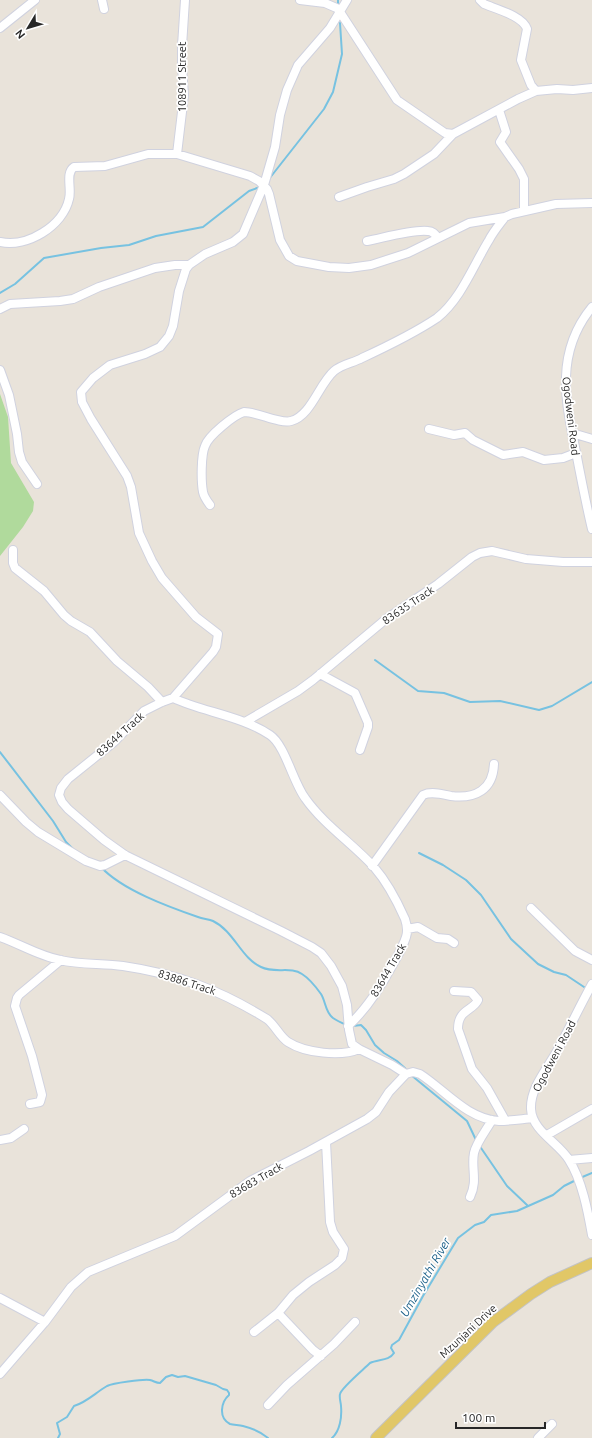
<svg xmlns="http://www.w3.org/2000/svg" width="592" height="1438" font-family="Ubuntu,sans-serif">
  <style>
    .green { fill: #b0da9c }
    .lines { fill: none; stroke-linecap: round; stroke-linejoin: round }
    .stream { stroke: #77c2e1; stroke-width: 2 }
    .minor-casing { stroke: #d0d2df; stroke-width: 10 }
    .major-casing { stroke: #c3c3c3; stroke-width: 12 }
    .minor { stroke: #fff; stroke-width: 8 }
    .major { stroke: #e1c767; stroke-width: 10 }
    .labels { text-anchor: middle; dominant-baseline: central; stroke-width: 3.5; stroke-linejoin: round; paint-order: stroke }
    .street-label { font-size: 11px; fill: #272727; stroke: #fff }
    .water-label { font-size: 12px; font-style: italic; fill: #1b6088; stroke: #fff }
  </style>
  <rect width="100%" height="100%" fill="#e9e3da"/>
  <!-- green -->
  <path class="green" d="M 0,394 L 8,417 L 11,463 L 34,502 L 33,511 L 23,527 L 0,556 Z"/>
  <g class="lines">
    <!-- stream -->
    <path class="stream" d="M 338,4 L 338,0
      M 269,179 L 324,109 L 333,92 L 342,54 L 340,23
      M 0,293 L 15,284 L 44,258 L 101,248 L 129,245 L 156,236 L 203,227 L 249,191 L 260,187
      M 375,660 L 418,691 L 444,693 L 470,702 L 500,701 L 539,710 L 552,706 L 592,682
      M 0,752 L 53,821 L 66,842 L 74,850
      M 419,853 L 443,865 L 466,880 L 481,895 L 511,939 L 538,964 L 554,972 L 566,975 L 584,987
      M 101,867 C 122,890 169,907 198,917 C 203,919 209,919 213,921 C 234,931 241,958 261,967 C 275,974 291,966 302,974 C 310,979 316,987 321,994 C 326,1002 325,1012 333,1018 C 337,1021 342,1023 347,1025
      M 353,1026 L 361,1025 L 366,1030 L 375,1045 L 384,1053 L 397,1061 L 407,1070
      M 411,1075 L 467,1121 L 476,1140
      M 479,1145 L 507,1186 L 527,1205
      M 580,1178 L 592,1173
      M 58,1438 L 60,1434 L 57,1423 L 67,1417 L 74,1406 C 87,1402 95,1393 107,1386 C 113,1383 143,1379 150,1380 C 154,1381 156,1383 160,1383 L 166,1377 L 172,1375 L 178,1377 L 185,1376 L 216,1385 L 223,1389 L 227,1390 L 229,1393 L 229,1395 C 221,1402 218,1418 230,1424 C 234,1425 239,1425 243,1426 C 251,1428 261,1432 268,1438
      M 332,1438 C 340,1431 342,1417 341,1406 C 341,1403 339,1398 340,1394 C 341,1388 364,1369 370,1363 C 378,1359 389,1361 394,1353 L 391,1348 L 392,1345 L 399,1340 L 423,1296 L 458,1238 L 475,1225 L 484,1222 L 491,1215 L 517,1211 L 553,1195 L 564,1186 L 576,1180"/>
    <defs>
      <path id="minor" d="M 102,0 L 104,9
        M 300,0 L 325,3 L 341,10
        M 480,0 L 484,4 C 496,9 523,16 527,29 L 521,60 L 531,85 L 536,91
        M 340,12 L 397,100 L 445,133 L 453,134 L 518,99 L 536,91 L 557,89 L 573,90 L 592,88
        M 0,28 L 35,0
        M 499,110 L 506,132 L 500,142 L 519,169 L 524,179 L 524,211
        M 177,154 L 184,95 L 182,67 L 182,46 L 185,0
        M 339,197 L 367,187 L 394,179 L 404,174 L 434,154 L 453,134
        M 367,241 C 383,238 413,229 428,231 C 433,231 435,234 438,238
        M 0,242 C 27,248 63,226 69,199 C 72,189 65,173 74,167 L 105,166 L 148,154 L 177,154 L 250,176 L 259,181 L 267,189 L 269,194 L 280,240 L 289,256 L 297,261 L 329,267 L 349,268 L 371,265 L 408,253 L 469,223 L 505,217 L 512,214 L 556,204 L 592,203
        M 592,307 C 555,352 565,400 576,452 C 581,478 586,504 592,529
        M 0,309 L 10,304 L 60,301 L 73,299 L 99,287 L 155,268 L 175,265 L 189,265
        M 0,370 L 9,395 L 17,434 L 19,452 L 22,462 L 37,484
        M 429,429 L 454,435 L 465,433 L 473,440 L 503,455 L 523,452 L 544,460 L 563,458 L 576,453
        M 572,433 L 592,439
        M 210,505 C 207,501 204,497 203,492 C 201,481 201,455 205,446 C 208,436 234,415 244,412 C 258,412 279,424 291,421 C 311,416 319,384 334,371 C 342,364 353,363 362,358 C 388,346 413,334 437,318 C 461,299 473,266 489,240 C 493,232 499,225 505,217
        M 13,550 L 13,563 L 15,568 L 44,591 L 64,615 L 71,621 L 90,632 L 117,661 L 148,687 L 162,702
        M 320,674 L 355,693 L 368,723 L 368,727 L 360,750
        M 173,698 L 213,652 L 216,647 L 218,634 L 196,617 L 162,578 L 152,561 L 139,533 L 131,487 L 127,476 L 91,419 L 82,402 L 81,392 L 93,378 L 110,365 L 145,354 L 160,347 L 169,336 L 173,326 L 179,291 L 186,269 L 189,265 L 205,254 L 233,242 L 243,234 L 264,185 L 275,147 L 280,115 L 287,90 L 298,65 L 330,28 L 347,0
        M 245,722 L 298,691 L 313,680 L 386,619 L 438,584 L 472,557 L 480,553 L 492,551 L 526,559 L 563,562 L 592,562
        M 0,795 L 26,822 L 38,832 L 86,861 L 100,866 L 105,865 L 125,855
        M 372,866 L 423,795 C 431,791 442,794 451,796 C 475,799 493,790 494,764
        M 531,908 L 575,951 L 592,960
        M 407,929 L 418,927 L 437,938 L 448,939 L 454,943
        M 0,937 C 20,944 39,956 60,960 C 80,965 102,963 123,966 C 178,974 220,990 267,1019 C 275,1025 280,1037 288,1042 C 305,1053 341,1057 359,1049
        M 592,984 C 580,1006 569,1029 557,1051 C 547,1069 530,1088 531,1109 C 532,1131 559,1143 569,1160 C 582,1180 588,1212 592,1235
        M 454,991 L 471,992 L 478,1000 C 473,1011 458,1009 458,1029 L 472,1069 L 487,1088 L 505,1120
        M 348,1026 C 367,1009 380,988 392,966 C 397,957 403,947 406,937 C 408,931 407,925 405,919 C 397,901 387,882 374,867 C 352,843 324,825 305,798 C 293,782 285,745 270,735 C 242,716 203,712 173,698 L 162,702 L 144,711 L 114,742 L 68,779 L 61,788 L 59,795 L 62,802 L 68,809 L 104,840 L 125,855 L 281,931 L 312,947 L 321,953 L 331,966 L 342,986 L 347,1005 L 349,1030 L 352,1044 L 359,1049 L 392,1065 L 406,1074
        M 30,1104 L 40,1102 L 42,1095 L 40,1087 L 32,1056 L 15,1006 L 17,998 L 19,995 L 61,960
        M 547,1135 L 592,1109
        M 0,1140 L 11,1138 L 24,1129
        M 569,1160 L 592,1158
        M 470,1197 C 478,1181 471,1168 474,1153 C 476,1143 487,1129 492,1120
        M 0,1298 L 45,1322
        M 278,1313 L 313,1350 L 321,1356
        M 254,1332 L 278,1313 L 293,1295 L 309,1282 L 335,1265 L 342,1258 L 344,1249 L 333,1232 L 330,1222 L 326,1142
        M 0,1374 L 45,1322 L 71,1287 L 88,1272 L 175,1236 L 250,1181 L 309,1151 L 367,1119 L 376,1112 L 389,1092 L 406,1074 L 413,1072 L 420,1074 C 445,1090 467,1119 499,1121 C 510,1121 522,1119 533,1118
        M 268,1405 L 287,1385 L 334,1344 L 355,1322
        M 538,1438 L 552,1424"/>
      <path id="major" d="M 376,1438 L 493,1322 L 531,1294 L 550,1282 L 592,1263"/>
    </defs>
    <!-- minor casing -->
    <use href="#minor" class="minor-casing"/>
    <!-- major casing -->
    <use href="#major" class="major-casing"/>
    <!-- minor -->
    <use href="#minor" class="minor"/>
    <!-- major -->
    <use href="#major" class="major"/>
  </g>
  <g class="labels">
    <!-- street labels -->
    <g class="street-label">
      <text transform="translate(182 77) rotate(-90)">108911 Street</text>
      <text transform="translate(571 416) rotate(83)">Ogodweni Road</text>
      <text transform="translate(408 605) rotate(-34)">83635 Track</text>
      <text transform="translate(120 734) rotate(-42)">83644 Track</text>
      <text transform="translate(388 970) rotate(-60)">83644 Track</text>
      <text transform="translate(187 982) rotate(18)">83886 Track</text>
      <text transform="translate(554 1056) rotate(-62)">Ogodweni Road</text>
      <text transform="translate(256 1180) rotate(-30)">83683 Track</text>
      <text transform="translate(468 1331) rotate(-43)">Mzunjani Drive</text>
    </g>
    <!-- water labels -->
    <g class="water-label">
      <text transform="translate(425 1277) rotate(-60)">Umzinyathi River</text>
    </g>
  </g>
  <!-- north arrow -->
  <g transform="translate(28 28) rotate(232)" stroke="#ffffff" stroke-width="3" paint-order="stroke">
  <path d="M0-3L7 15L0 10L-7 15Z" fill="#272727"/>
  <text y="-6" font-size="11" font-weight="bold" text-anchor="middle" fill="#272727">N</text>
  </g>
  <!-- scale -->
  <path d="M456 1422v6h89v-6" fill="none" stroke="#272727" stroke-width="2"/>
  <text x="462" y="1422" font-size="12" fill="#272727" stroke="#ffffff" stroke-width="3" paint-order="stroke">100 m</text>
</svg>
